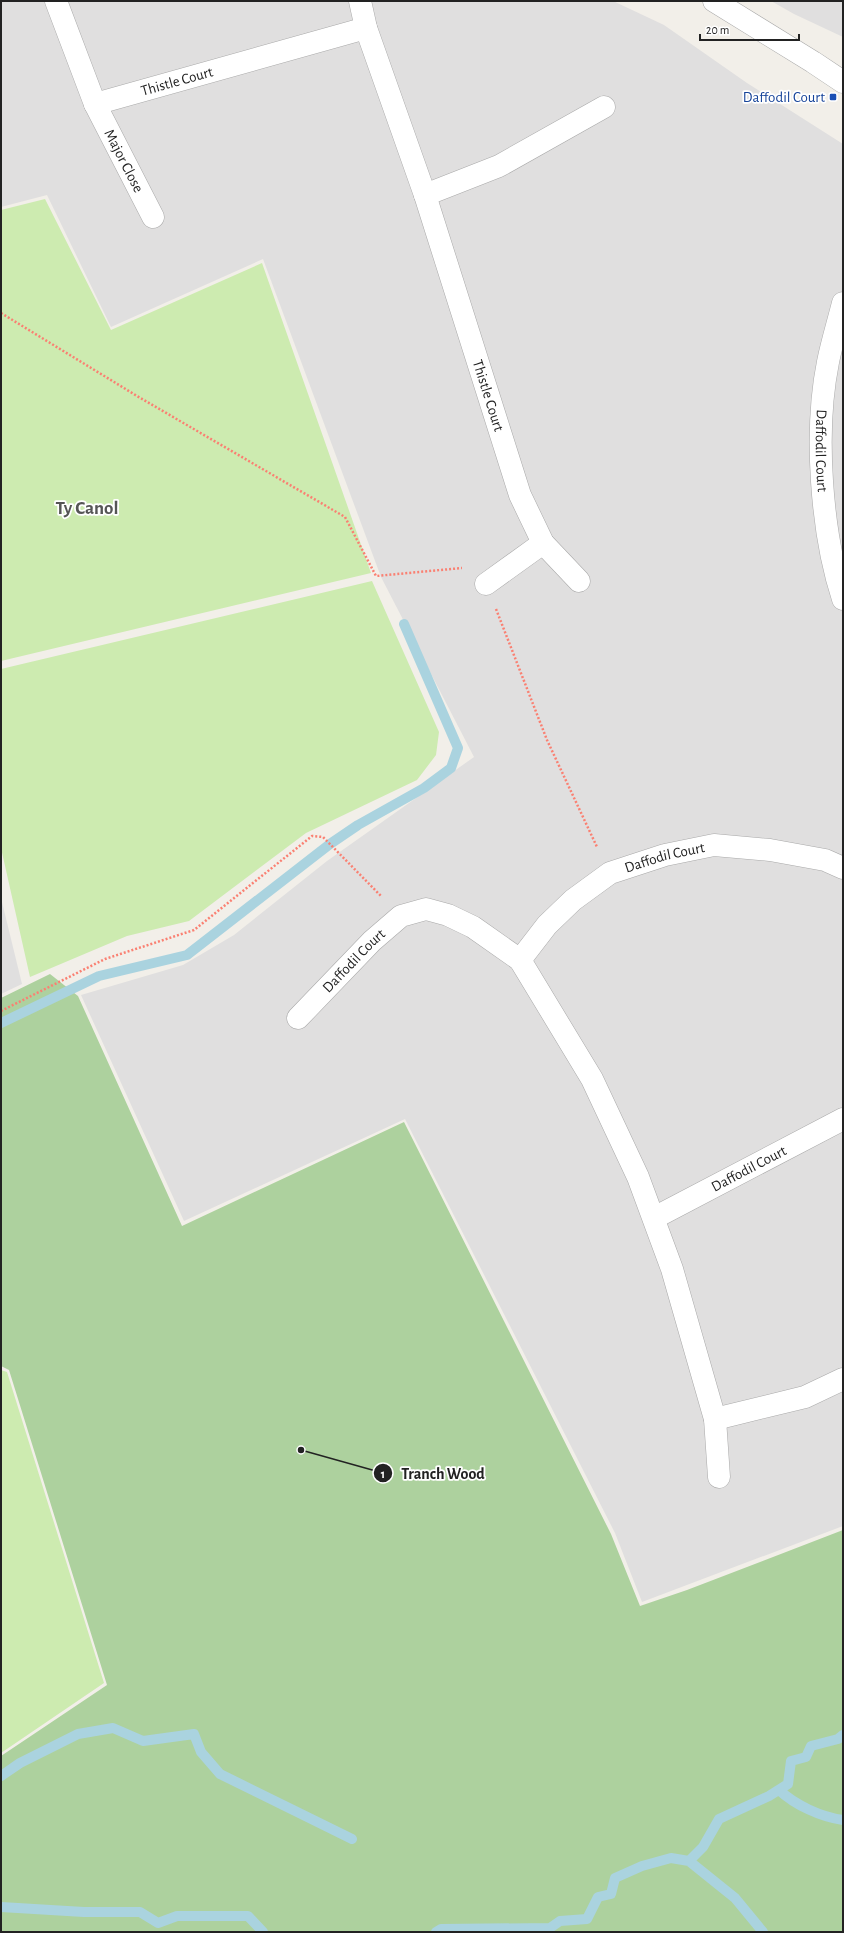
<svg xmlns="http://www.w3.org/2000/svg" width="844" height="1933" font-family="'Alegreya Sans',sans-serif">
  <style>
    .residential { fill: #e0dfdf }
    .grass { fill: #cdebb0 }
    .forest { fill: #add19e }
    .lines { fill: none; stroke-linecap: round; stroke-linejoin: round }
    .stream { stroke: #aad3df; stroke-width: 10 }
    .minor-casing { stroke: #a9a9a9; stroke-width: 23 }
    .path { stroke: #fa8072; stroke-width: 2.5; stroke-dasharray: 2 2; stroke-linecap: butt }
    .minor { stroke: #fff; stroke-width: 22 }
    .transit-dot { fill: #1a4fb4; stroke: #fff; stroke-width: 1.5 }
    .labels { text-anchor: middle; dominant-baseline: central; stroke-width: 3.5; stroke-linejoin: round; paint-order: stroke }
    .street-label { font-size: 15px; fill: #222; stroke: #fff }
    .transit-label { font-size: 15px; fill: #164399; stroke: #fff; text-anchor: end }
    .district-label { font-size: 19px; font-weight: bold; fill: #555; stroke: #fff }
    .leader { fill: none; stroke: #222; stroke-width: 1.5 }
    .callout-dot { fill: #222; stroke: #fff; stroke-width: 1.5 }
    .mark-label { font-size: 12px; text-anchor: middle; font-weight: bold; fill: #fff }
    .callout-label { font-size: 16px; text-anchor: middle; font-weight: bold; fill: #222; stroke: #fff; stroke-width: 3.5; stroke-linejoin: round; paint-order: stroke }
  </style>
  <rect width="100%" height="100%" fill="#f2efe9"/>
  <!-- residential -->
  <path class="residential" d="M 1,1 L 613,1 L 664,25 L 747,83 L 843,144 L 843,1526 L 642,1602 L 615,1533 L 405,1119 L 184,1221 L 81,995 L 183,965 L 234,935 L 327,861 L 474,757 L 381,577 L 263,259 L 111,327 L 47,195 L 1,207 Z
    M 771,1 L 843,1 L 843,37 L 794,14 Z
    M 1,898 L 22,984 L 1,994 Z"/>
  <!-- grass -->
  <path class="grass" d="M 45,199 L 111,330 L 262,263 L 371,573 L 1,661 L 1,210 Z
    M 372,581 L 439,732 L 436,755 L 417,780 L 306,833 L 189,921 L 127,936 L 30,977 L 1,848 L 1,669 Z
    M 1,1370 L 7,1372 L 104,1683 L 1,1753 Z"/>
  <!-- forest -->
  <path class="forest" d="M 50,974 L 78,996 L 182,1226 L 404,1122 L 611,1534 L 640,1606 L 687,1590 L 843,1530 L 843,1932 L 1,1932 L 1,1756 L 107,1685 L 9,1370 L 1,1366 L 1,998 Z"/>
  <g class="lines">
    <!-- stream -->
    <path class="stream" d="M 1,1023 L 99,976 L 187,955 L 330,844 L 358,825 L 424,788 L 451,768 L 458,748 L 404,624
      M 1,1776 L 20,1763 L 78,1734 L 113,1728 L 143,1741 L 194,1734 L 201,1752 L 220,1774 L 352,1839
      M 779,1790 C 795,1805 821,1817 843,1820
      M 689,1861 L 735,1898 L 763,1932
      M 1,1907 L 84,1912 L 140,1912 L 158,1923 L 177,1916 L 248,1916 L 263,1932
      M 436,1932 L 441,1929 L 550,1928 L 560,1921 L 587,1919 L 598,1897 L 611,1894 L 615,1878 L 642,1866 L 671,1858 L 689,1861 L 703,1847 L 719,1819 L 769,1796 L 788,1784 L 791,1761 L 806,1757 L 811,1746 L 838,1739 L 843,1735"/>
    <defs>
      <g id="minor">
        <path id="s1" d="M 56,1 L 95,104 L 153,217"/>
        <path id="s2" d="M 360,1 L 366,28 L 425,195 L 520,495 L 543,543 L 579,581"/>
        <path d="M 714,1 L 813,62 L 843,82"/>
        <path id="s3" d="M 95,104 L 366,28"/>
        <path d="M 425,195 L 499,166 L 604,107"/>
        <path id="s4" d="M 843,303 C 838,323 832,342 828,362 C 814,431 821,532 843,599"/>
        <path d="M 486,584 L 543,543"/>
        <path id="s5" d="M 520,960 L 547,925 L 573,900 L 610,873 L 665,855 L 714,845 L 770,850 L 825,860 L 843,868"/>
        <path id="s6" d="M 298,1018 L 372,941 L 401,916 L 426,909 L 448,915 L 473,927 L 520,960 L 592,1079 L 638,1177 L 672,1269 L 715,1419 L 719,1477"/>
        <path id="s7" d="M 654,1218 L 843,1119"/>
        <path d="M 715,1419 L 805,1397 L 843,1379"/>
      </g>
    </defs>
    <!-- minor casing -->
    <use href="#minor" class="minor-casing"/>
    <!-- path -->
    <path class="path" d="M 1,313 L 137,396 L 345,517 L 376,576 L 462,568
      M 496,609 L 547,740 L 597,847
      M 1,1011 L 105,959 L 194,930 L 312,836 L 323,837 L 381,896"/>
    <!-- minor -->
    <use href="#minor" class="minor"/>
  </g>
  <!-- markers -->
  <rect class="transit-dot" x="829" y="93" width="8" height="8" rx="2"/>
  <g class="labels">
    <!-- street labels -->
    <g class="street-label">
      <text stroke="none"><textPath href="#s3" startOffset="85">Thistle Court</textPath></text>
      <text stroke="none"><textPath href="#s1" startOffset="174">Major Close</textPath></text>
      <text stroke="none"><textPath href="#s2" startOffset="415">Thistle Court</textPath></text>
      <text stroke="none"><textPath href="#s4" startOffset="150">Daffodil Court</textPath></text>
      <text stroke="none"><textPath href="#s5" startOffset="183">Daffodil Court</textPath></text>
      <text stroke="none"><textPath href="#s6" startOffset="80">Daffodil Court</textPath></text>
      <text stroke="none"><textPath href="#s7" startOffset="107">Daffodil Court</textPath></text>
    </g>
    <!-- transit labels -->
    <g class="transit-label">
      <text x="825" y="97">Daffodil Court</text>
    </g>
    <!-- district labels -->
    <g class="district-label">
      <text x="87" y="508">Ty Canol</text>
    </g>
  </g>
  <!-- callouts -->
  <path class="leader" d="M301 1450L383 1473"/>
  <g class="callout-dot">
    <circle cx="301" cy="1450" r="4"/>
    <circle cx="383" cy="1473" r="10"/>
  </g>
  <g class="mark-label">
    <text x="383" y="1478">1</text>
  </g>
  <g class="callout-label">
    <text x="443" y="1479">Tranch Wood</text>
  </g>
  <!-- border -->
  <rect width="844" height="1933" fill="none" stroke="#222222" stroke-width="4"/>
  <!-- scale -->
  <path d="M700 34v6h99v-6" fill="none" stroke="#222222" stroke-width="2"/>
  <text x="706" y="34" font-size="12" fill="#222222" stroke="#ffffff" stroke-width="3" paint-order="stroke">20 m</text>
</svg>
